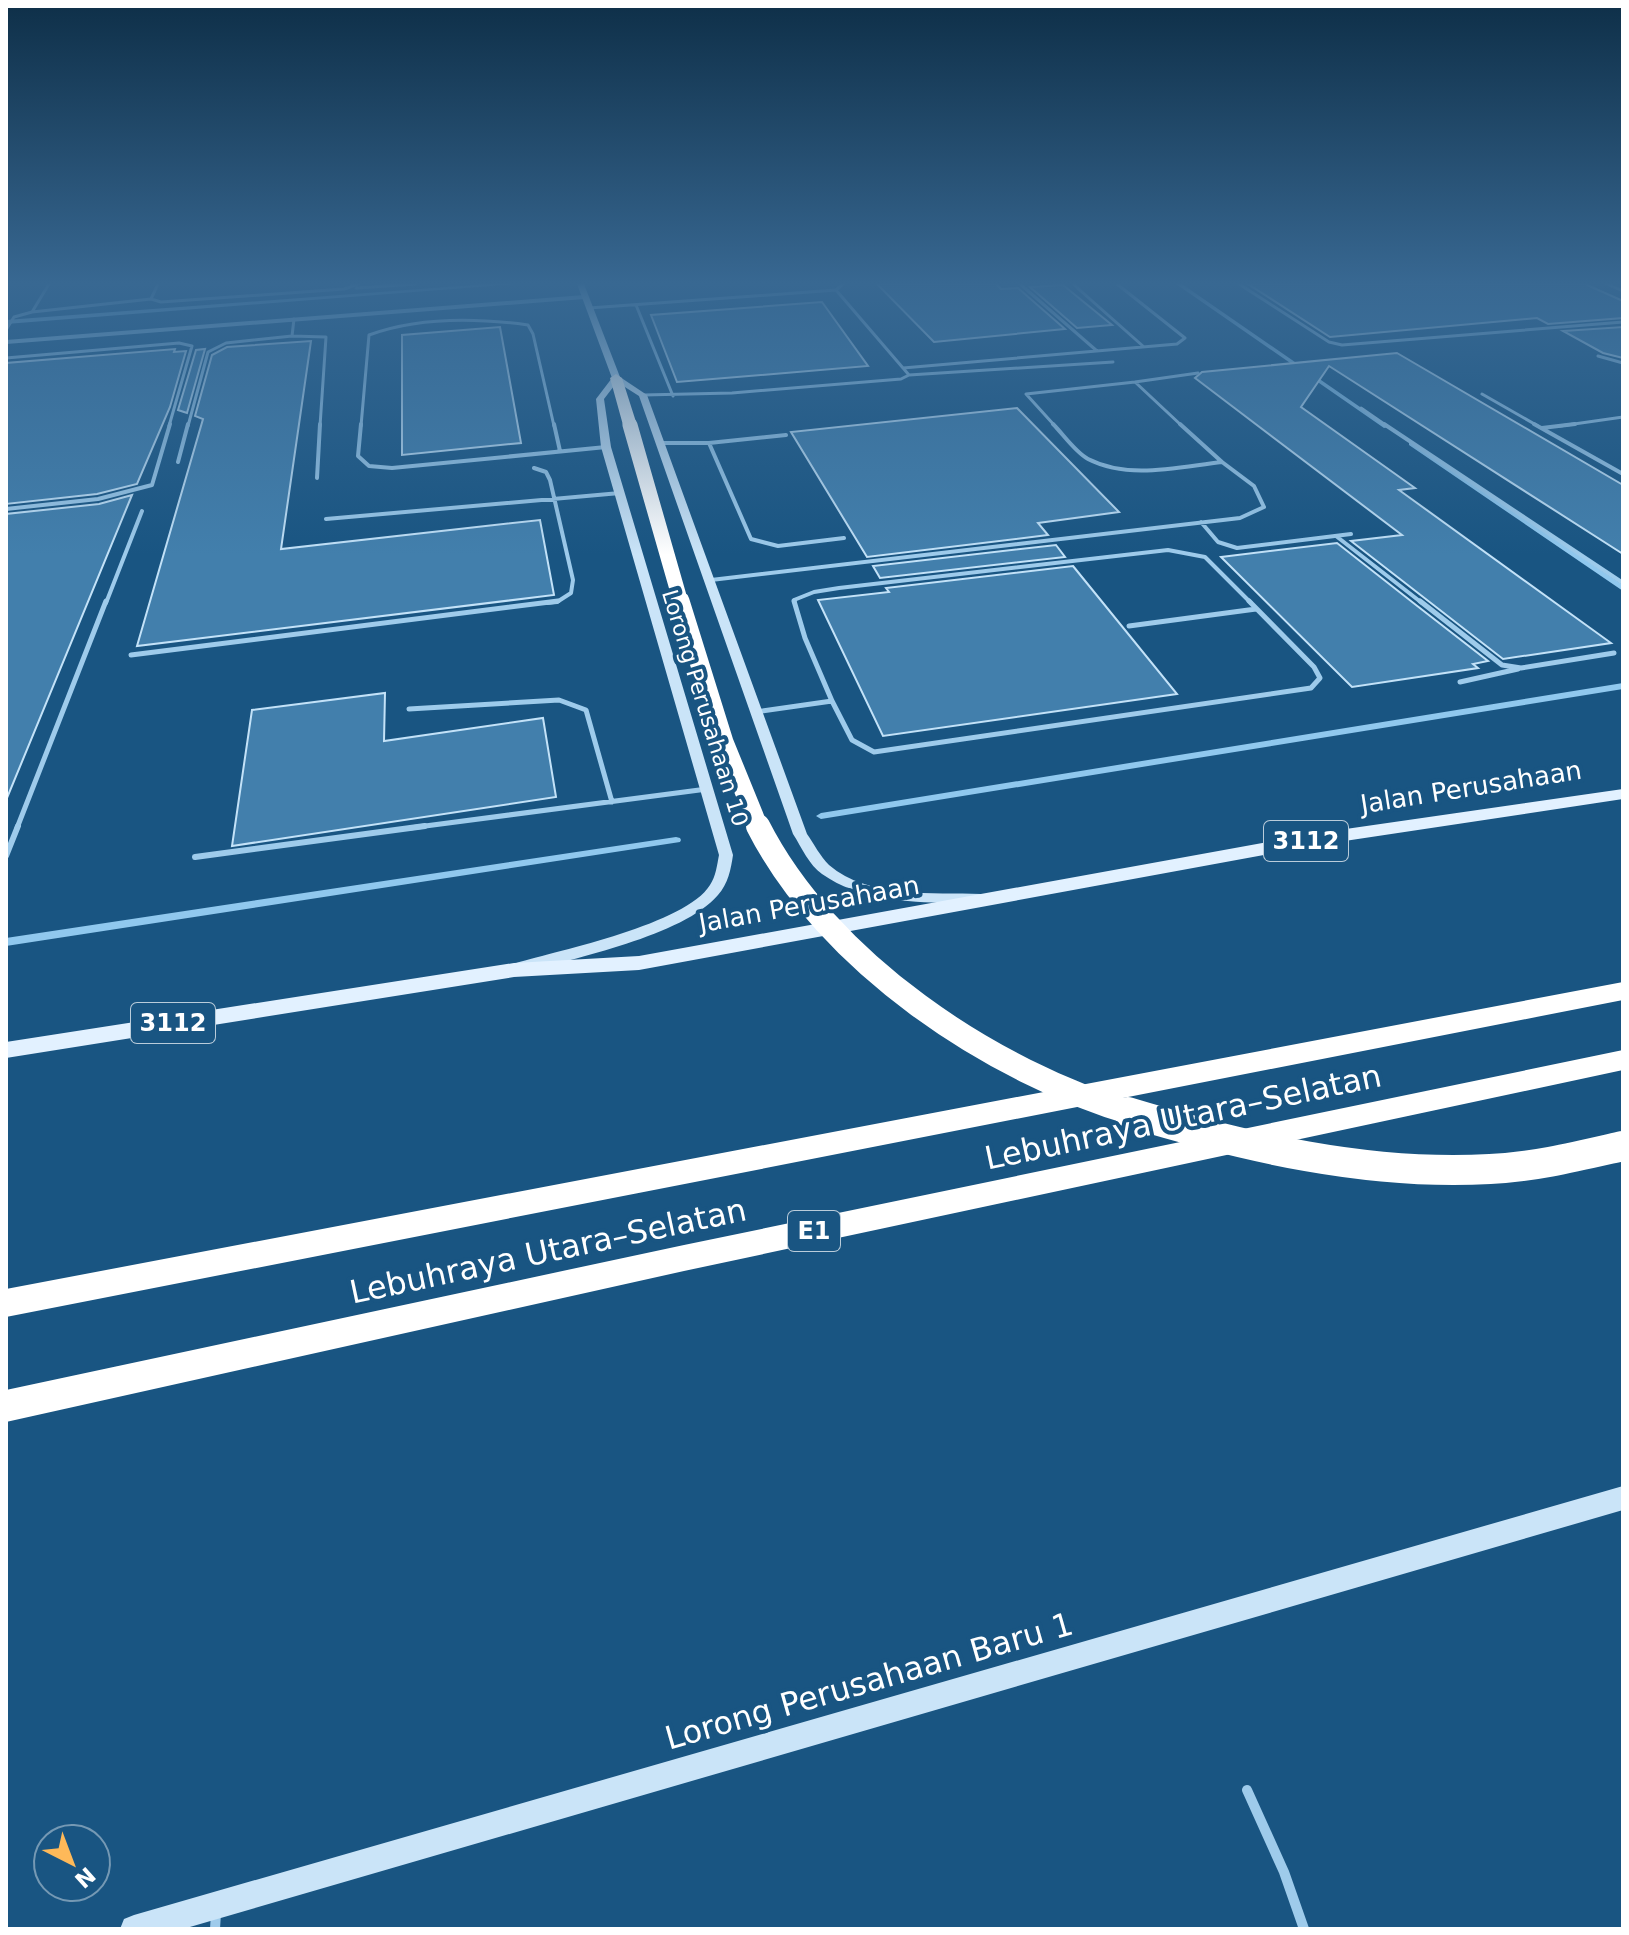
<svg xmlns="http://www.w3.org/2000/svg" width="1629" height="1935" font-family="'DejaVu Sans',sans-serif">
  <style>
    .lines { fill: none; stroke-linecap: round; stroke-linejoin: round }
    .stream { fill: #90c8ee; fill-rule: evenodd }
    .building { fill: #427fac; stroke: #c3e2f8; stroke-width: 2 }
    .lane-far4 { stroke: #9ecbeb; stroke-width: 3 }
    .lane-far3 { stroke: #9ecbeb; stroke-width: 4 }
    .lane-far2 { stroke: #9ecbeb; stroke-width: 5 }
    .lane-far1 { stroke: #9ecbeb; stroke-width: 6 }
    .lane { stroke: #9ecbeb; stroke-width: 10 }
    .street { stroke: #9ecbeb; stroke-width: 4 }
    .secondary { fill: #cae4f8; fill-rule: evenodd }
    .primary { fill: #e2f1ff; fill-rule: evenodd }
    .highway { fill: #fff; fill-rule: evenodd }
    .highway-bridge-far3 { stroke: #fff; stroke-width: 15 }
    .highway-bridge-far2 { stroke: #fff; stroke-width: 19 }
    .highway-bridge-far1 { stroke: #fff; stroke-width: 24 }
    .highway-bridge { stroke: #fff; stroke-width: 30 }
    .labels { text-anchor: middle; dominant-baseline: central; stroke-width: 8; stroke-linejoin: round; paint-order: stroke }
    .far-street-label { font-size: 22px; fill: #fff; stroke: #195582 }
    .shield { fill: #195582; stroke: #baccda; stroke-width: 2 }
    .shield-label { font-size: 24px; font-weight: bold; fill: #fff }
    .street-label { font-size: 26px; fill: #fff; stroke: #195582 }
    .near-street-label { font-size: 32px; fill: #fff; stroke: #195582 }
  </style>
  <rect width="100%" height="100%" fill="#195582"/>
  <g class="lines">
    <!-- stream -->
    <path class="stream" d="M 486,284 L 515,284 L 6,324 L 6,320 Z
      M 1176,284 L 1182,284 L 1389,427 L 1384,428 Z
      M 1409,443 L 1413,443 L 1623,585 L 1623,591 L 1409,445 Z
      M 1623,683 L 1623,689 L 821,819 L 816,816 L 821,813 Z
      M 676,837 L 680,838 L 681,840 L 680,842 L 6,946 L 6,938 Z"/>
  </g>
  <!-- building -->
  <path class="building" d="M 877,284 L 996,284 L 1001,289 L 1018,288 L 1065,329 L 934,342 Z
    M 1248,284 L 1585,284 L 1623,301 L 1623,318 L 1548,324 L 1537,318 L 1330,337 Z
    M 1063,285 L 1112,325 L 1077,328 L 1030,287 Z
    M 822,302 L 868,366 L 677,382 L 651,315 Z
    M 500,327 L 521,443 L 402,455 L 402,335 Z
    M 1623,327 L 1623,358 L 1603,353 L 1563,331 Z
    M 311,341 L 281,549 L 540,520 L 554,595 L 137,646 L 203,419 L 195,416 L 212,355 L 227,347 Z
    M 175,349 L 174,352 L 186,351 L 170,407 L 137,484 L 97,494 L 6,504 L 6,363 Z
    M 205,349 L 187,413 L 178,410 L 196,350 Z
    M 1397,353 L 1623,485 L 1623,554 L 1329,366 L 1301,407 L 1415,488 L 1399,490 L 1611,643 L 1503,659 L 1351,541 L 1402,535 L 1195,378 L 1202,372 Z
    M 1017,408 L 1119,512 L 1038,523 L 1048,535 L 867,557 L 791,432 Z
    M 132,495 L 7,798 L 6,798 L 6,514 L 99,504 Z
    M 1337,543 L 1416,605 L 1488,661 L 1473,664 L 1478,668 L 1352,687 L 1221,557 Z
    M 1056,545 L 1065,557 L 880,578 L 873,566 Z
    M 1073,566 L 1177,694 L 883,736 L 818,600 L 889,592 L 886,588 Z
    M 385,693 L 384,741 L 543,718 L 556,797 L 232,846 L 252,710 Z"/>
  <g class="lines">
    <!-- lane-far4 -->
    <path class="lane-far4" d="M 1020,284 L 1097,351
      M 1073,284 L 1144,347
      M 1239,284 L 1329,342 L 1342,345 L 1623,322
      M 1607,284 L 1623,291
      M 356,288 L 416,284
      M 151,299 L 158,284
      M 636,305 L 673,396
      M 589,308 L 836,290 L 843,284
      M 32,312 L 49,284
      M 6,330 L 14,317 L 32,312 L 151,299 L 161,302 L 344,289 L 358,284
      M 292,336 L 326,337 L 320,426
      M 1598,356 L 1623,363
      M 6,358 L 179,343 L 192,346 L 169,426
      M 903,368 L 1177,344 L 1185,338 L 1117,284
      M 909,375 L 1113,362
      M 1482,394 L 1538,426
      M 643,395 L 732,393 L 901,379 L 909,375 L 836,290
      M 1361,408 L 1387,426
      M 188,426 L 208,352 L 226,343 L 292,336 L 294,319
      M 361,426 L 369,335 C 418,317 477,318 528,325 L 533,334 L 554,426
      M 1055,426 L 1026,394 L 1135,382
      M 1182,426 L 1135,382 L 1198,373
      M 1560,426 L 1623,417"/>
    <!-- lane-far3 -->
    <path class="lane-far3" d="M 361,424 L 358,456 L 369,466 L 392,468 L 606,447
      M 554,424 L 560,451
      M 1180,424 L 1222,462
      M 1384,424 L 1623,583
      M 1534,424 L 1623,474
      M 1542,428 L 1575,424
      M 661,443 L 709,443 L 786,435
      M 709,443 L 751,539 L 778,546 L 844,538
      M 178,462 L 188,424
      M 534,468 L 546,472 L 550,480 L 573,580 L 571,593 L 557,602 L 547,603
      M 317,478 L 320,424
      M 6,509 L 98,499 L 152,485 L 170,424
      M 326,519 L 620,493
      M 1201,522 L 1218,542 L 1237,548 L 1351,534
      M 1336,536 L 1422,603
      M 711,580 L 1240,518 L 1264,507 L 1254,486 L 1222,462 C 1178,467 1129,480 1088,459 C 1075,452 1063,434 1053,424
      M 106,603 L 142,511
      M 795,603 L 794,600 L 814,592 L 839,588 L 1168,550 L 1205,557 L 1251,603"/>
    <!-- lane-far2 -->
    <path class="lane-far2" d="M 794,601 L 805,638 L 832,701
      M 1420,601 L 1502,665 L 1521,668 L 1614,653
      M 1129,626 L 1256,609
      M 131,655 L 558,601
      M 1460,682 L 1518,669
      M 832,701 L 852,740 L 874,752 L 1311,688 L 1320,678 L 1314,667 L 1249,601
      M 409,709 L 559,700 L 586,710 L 612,802
      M 755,712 L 832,701
      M 17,828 L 106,601
      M 410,828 L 707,789"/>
    <!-- lane-far1 -->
    <path class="lane-far1" d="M 6,856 L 18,826
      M 195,857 L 425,826"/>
    <!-- lane -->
    <path class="lane" d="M 1247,1790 L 1284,1872 L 1304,1929
      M 215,1929 L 216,1913"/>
    <!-- street -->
    <path class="street" d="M 6,342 L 584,297"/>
    <!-- secondary -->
    <path class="secondary" d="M 577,284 L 584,284 L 620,377 L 647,395 L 807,834 C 814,844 820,856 829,865 C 869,899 933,892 981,894 L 986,895 L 989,899 L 986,903 C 974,905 961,903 949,903 C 906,902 859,900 822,874 C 809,865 802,848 793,834 L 639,396 L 617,382 L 604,399 L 611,447 L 733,855 C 731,869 728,884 718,895 C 683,936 574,958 522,973 L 516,971 L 514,967 L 516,963 C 561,950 686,924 710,885 C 716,876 717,865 719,855 L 601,447 L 596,399 L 612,378 Z
      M 1623,1486 L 1623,1510 L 183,1929 L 120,1929 L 124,1919 L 134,1915 Z"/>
    <!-- primary -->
    <path class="primary" d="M 1623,789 L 1623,799 L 1318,845 L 639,970 L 514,977 L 6,1058 L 6,1042 L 514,963 L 639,956 L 1318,833 Z"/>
    <!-- highway -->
    <path class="highway" d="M 616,374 L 622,378 L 637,425 L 635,428 L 623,425 L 610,378 Z
      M 1623,982 L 1623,1000 L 6,1317 L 6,1289 Z
      M 1623,1050 L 1623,1070 L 684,1271 L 6,1422 L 6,1390 L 684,1245 Z"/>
    <!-- highway-bridge-far3 -->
    <path class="highway-bridge-far3" d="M 630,425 L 681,603"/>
    <!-- highway-bridge-far2 -->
    <path class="highway-bridge-far2" d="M 680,601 L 724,742 L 759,828"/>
    <!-- highway-bridge-far1 -->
    <path class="highway-bridge-far1" d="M 758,826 C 827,962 991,1072 1135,1114"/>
    <!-- highway-bridge -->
    <path class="highway-bridge" d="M 1128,1112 C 1244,1147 1368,1176 1490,1169 C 1535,1167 1579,1156 1623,1146"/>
  </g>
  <!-- sky -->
  <linearGradient id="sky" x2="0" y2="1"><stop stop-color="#0e2f48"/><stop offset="0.51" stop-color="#386892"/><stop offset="1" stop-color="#386892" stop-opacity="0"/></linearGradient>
  <rect width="1629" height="555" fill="url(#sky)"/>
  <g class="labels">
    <!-- far-street labels -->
    <g class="far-street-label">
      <text transform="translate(705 708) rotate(73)">Lorong Perusahaan 10</text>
    </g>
    <!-- shield labels -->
    <g class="shield">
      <rect x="1264" y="821" width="84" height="40" rx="6"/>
      <rect x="131" y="1003" width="84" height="40" rx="6"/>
      <rect x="788" y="1211" width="52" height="40" rx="6"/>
    </g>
    <g class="shield-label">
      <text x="1306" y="841">3112</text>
      <text x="173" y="1023">3112</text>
      <text x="814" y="1231">E1</text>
    </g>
    <!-- street labels -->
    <g class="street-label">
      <text transform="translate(1471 787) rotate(-9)">Jalan Perusahaan</text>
      <text transform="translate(809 904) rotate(-10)">Jalan Perusahaan</text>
    </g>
    <!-- near-street labels -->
    <g class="near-street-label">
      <text transform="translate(1183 1117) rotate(-12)">Lebuhraya Utara–Selatan</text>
      <text transform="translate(548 1251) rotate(-12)">Lebuhraya Utara–Selatan</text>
      <text transform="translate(869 1681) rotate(-16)">Lorong Perusahaan Baru 1</text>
    </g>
  </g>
  <!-- border -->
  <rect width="1629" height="1935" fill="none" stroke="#ffffff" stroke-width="16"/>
  <!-- north arrow -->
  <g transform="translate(72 1863) rotate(138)"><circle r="38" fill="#195582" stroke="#7599b4" stroke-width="2"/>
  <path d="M0-6L14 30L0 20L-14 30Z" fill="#feb959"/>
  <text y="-12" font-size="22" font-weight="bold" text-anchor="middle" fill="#ffffff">N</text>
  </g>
</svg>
